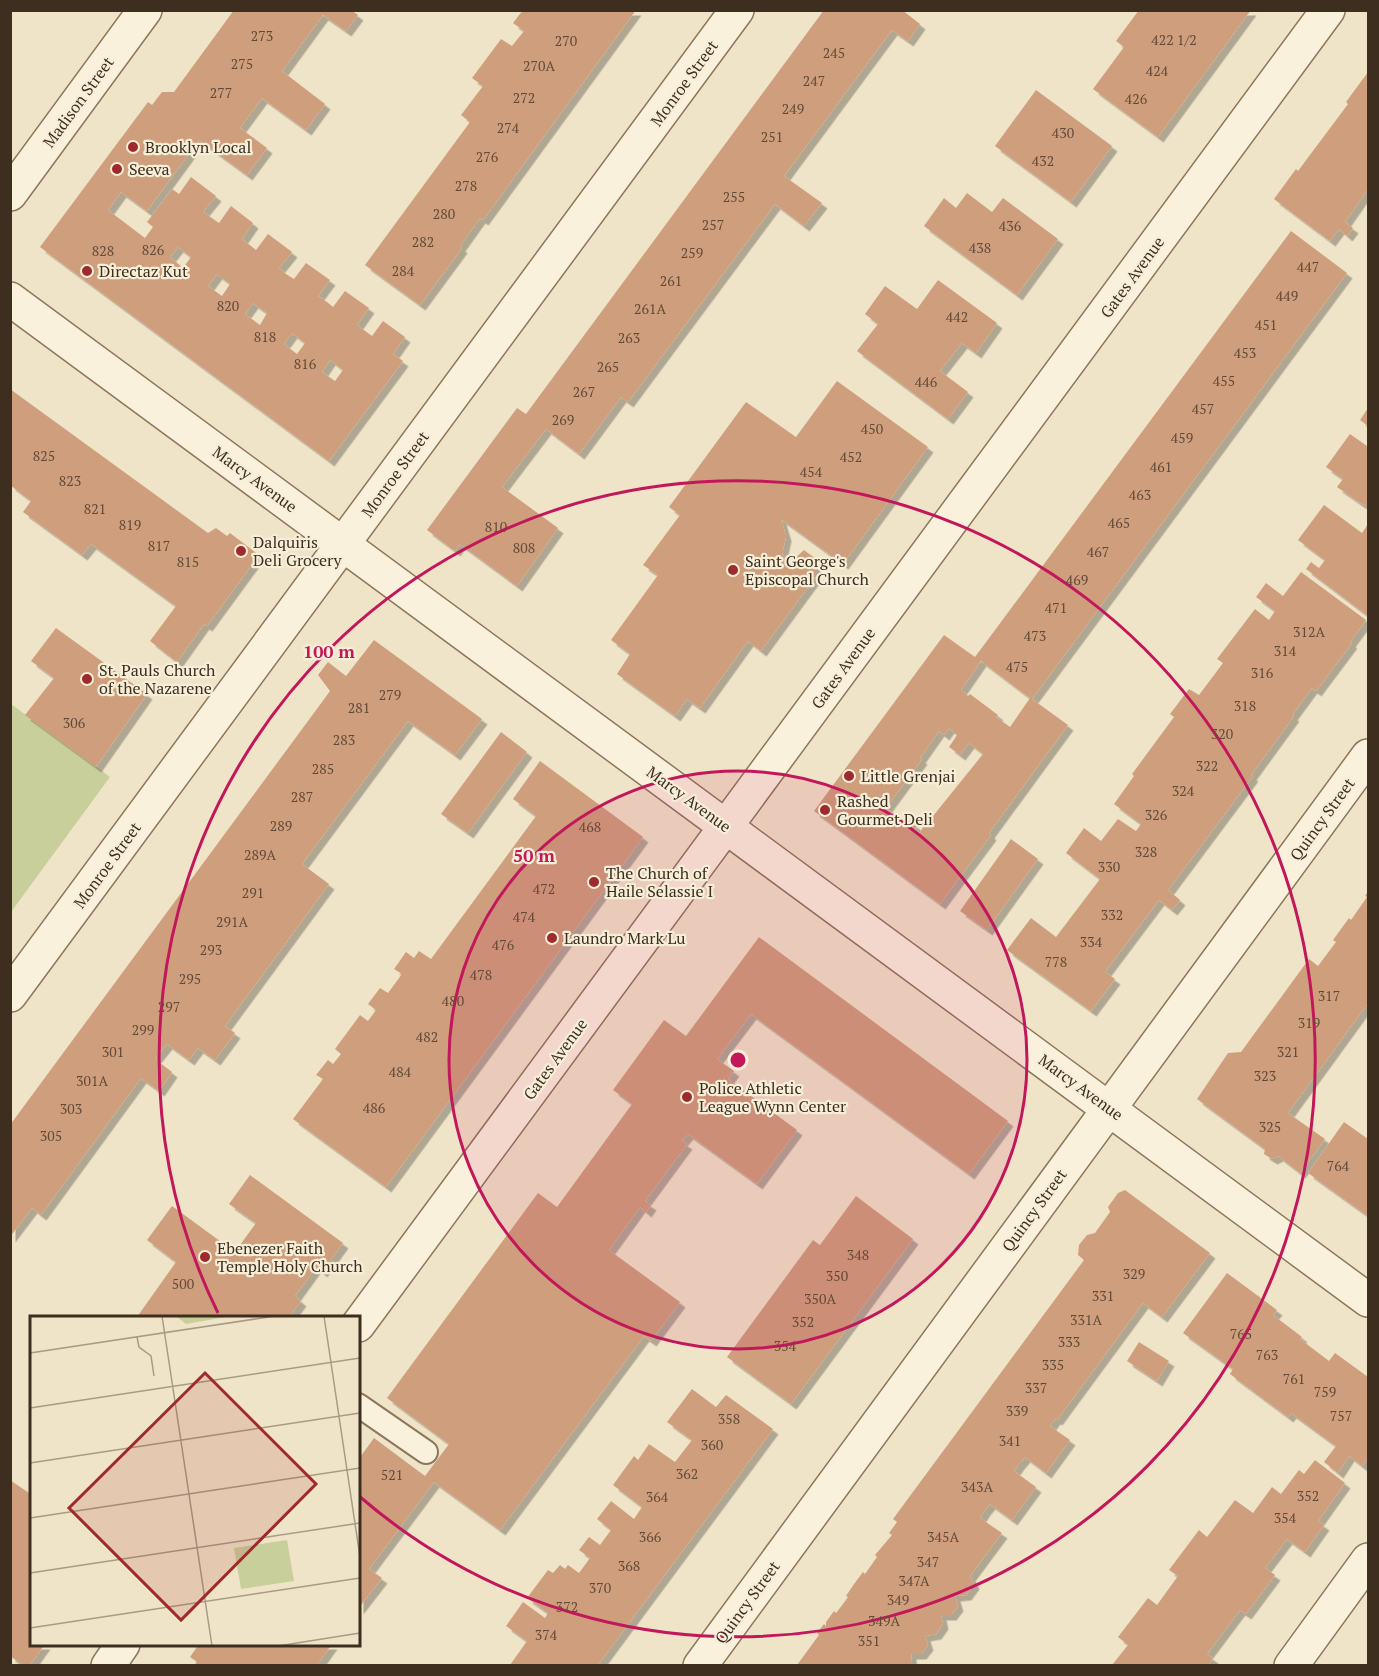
<svg xmlns="http://www.w3.org/2000/svg" width="1379" height="1676" font-family="'PT Serif',serif">
  <style>
    .green { fill: #c9cf9b }
    .building { fill: #cf9f7d; fill-rule: evenodd; filter: url(#shadow) }
    .lines { fill: none; stroke-linecap: round; stroke-linejoin: round }
    .lane-casing { stroke: #8d765c; stroke-width: 26 }
    .street-casing { stroke: #8d765c; stroke-width: 36 }
    .lane { stroke: #faf1dc; stroke-width: 22 }
    .street { stroke: #faf1dc; stroke-width: 33 }
    .ring { fill: none; stroke: #c2185b; stroke-width: 3 }
    .poi-dot { fill: #9e2a2b; stroke: #f7eed8; stroke-width: 2 }
    .labels { text-anchor: middle; dominant-baseline: central; stroke-width: 4.5; stroke-linejoin: round; paint-order: stroke }
    .number-label { font-size: 14px; fill: #624a37 }
    .street-label { font-size: 16px; fill: #3d2e20; stroke: #f7eed8 }
    .poi-label { font-size: 16px; fill: #3d2e20; stroke: #f7eed8; text-anchor: start }
    .inset-road { fill: none; stroke: #a89b85; stroke-width: 1.5 }
    .view { fill: #9e2a2b; fill-opacity: 0.15; stroke: #9e2a2b; stroke-width: 3 }
    .inset-edge { fill: none; stroke: #3d2e20; stroke-width: 3 }
    .centre { fill: #c2185b; stroke: #f7eed8; stroke-width: 3 }
    .ring-label { font-size: 18px; text-anchor: middle; font-weight: bold; fill: #c2185b; stroke: #f7eed8; stroke-width: 4.5; stroke-linejoin: round; paint-order: stroke }
  </style>
  <defs>
    <filter id="shadow"><feDropShadow dx="5.5" dy="5.5" stdDeviation="0" flood-color="#0004"/></filter>
  </defs>
  <rect width="100%" height="100%" fill="#f0e4c8"/>
  <!-- green -->
  <path class="green" d="M 11,704 L 110,777 L 11,912 L 10,704 Z"/>
  <!-- building -->
  <path class="building" d="M 234,10 L 351,10 L 358,15 L 346,31 L 323,15 L 282,71 L 325,104 L 306,130 L 262,98 L 240,128 L 267,148 L 247,175 L 199,140 L 147,211 L 121,192 L 108,210 L 145,238 L 153,227 L 147,222 L 172,189 L 179,194 L 191,177 L 216,196 L 203,212 L 209,216 L 219,223 L 231,206 L 253,223 L 242,239 L 256,250 L 268,234 L 292,252 L 279,268 L 286,274 L 294,279 L 306,263 L 330,280 L 318,296 L 327,302 L 333,307 L 345,291 L 369,308 L 357,325 L 372,336 L 383,321 L 405,337 L 393,354 L 403,361 L 329,461 L 40,247 L 148,102 L 152,105 L 162,92 L 174,92 ZM 178,247 L 191,257 L 183,268 L 170,257 ZM 217,274 L 230,284 L 222,296 L 208,286 ZM 253,303 L 267,313 L 260,325 L 245,314 ZM 292,333 L 305,343 L 297,354 L 284,344 ZM 330,360 L 343,370 L 335,381 L 322,372 Z
    M 523,10 L 636,10 L 483,220 L 480,218 L 460,246 L 462,248 L 420,305 L 365,265 L 470,122 L 461,115 L 483,86 L 472,78 L 501,39 L 512,46 L 524,31 L 513,23 Z
    M 824,10 L 902,10 L 920,24 L 908,41 L 892,30 L 784,176 L 822,203 L 804,226 L 775,204 L 628,402 L 621,397 L 579,454 L 546,429 L 502,487 L 558,528 L 517,586 L 460,544 L 455,551 L 427,530 L 517,408 L 526,414 Z
    M 1139,10 L 1251,10 L 1158,137 L 1093,89 L 1124,47 L 1116,41 Z
    M 1368,72 L 1368,189 L 1345,222 L 1353,228 L 1347,236 L 1339,229 L 1330,241 L 1274,199 L 1296,169 L 1298,171 L 1348,104 L 1346,102 Z
    M 1036,90 L 1112,146 L 1071,202 L 995,146 Z
    M 967,193 L 992,212 L 1003,198 L 1058,239 L 1017,295 L 924,226 L 944,198 L 956,208 Z
    M 1291,231 L 1347,273 L 1032,699 L 1068,725 L 989,833 L 991,835 L 940,904 L 814,811 L 944,635 L 975,657 ZM 981,661 L 1030,698 L 1010,727 L 996,717 L 998,715 L 970,694 L 968,696 L 961,690 ZM 949,728 L 957,735 L 949,747 L 960,755 L 969,743 L 983,754 L 929,821 L 927,819 L 920,833 L 915,829 L 917,826 L 909,820 L 907,823 L 886,808 L 922,759 L 920,758 L 939,731 L 944,735 Z
    M 938,280 L 997,323 L 976,353 L 962,343 L 940,371 L 968,392 L 948,419 L 857,351 L 878,324 L 865,314 L 885,286 L 917,309 Z
    M 837,381 L 928,447 L 843,564 L 781,519 L 786,536 L 782,555 L 791,562 L 804,550 L 816,559 L 816,576 L 761,651 L 748,641 L 700,708 L 687,699 L 675,716 L 617,674 L 630,654 L 611,640 L 658,575 L 643,565 L 680,515 L 669,507 L 746,402 L 796,437 Z
    M 10,389 L 208,533 L 216,528 L 227,536 L 230,533 L 259,555 L 207,626 L 204,624 L 177,662 L 150,641 L 176,606 L 91,544 L 82,555 L 23,512 L 31,501 L 10,485 Z
    M 1368,408 L 1368,426 L 1360,420 Z
    M 1350,434 L 1367,446 L 1368,444 L 1368,506 L 1360,503 L 1337,487 L 1343,479 L 1326,467 Z
    M 1324,505 L 1362,533 L 1368,524 L 1368,616 L 1306,569 L 1311,562 L 1319,568 L 1325,560 L 1298,540 Z
    M 1301,572 L 1366,620 L 1350,642 L 1352,643 L 1316,691 L 1312,688 L 1292,715 L 1294,716 L 1251,775 L 1253,776 L 1168,890 L 1180,900 L 1172,910 L 1159,900 L 1105,972 L 1115,979 L 1091,1011 L 1007,950 L 1031,918 L 1056,937 L 1100,879 L 1066,853 L 1084,828 L 1101,841 L 1118,819 L 1136,831 L 1141,824 L 1114,804 L 1134,776 L 1132,774 L 1174,717 L 1170,714 L 1189,689 L 1199,695 L 1223,663 L 1217,659 L 1255,609 L 1269,620 L 1275,611 L 1256,597 L 1266,583 L 1283,596 Z
    M 56,628 L 147,694 L 96,767 L 25,715 L 54,678 L 31,661 Z
    M 374,640 L 482,719 L 455,755 L 408,721 L 302,864 L 329,884 L 225,1026 L 235,1033 L 215,1060 L 198,1048 L 189,1060 L 167,1044 L 155,1059 L 172,1072 L 159,1091 L 141,1078 L 41,1215 L 32,1208 L 10,1237 L 10,1125 L 322,702 L 330,691 L 318,675 L 328,662 L 346,676 Z
    M 501,732 L 527,752 L 468,833 L 441,814 Z
    M 540,761 L 643,837 L 386,1187 L 293,1119 L 323,1079 L 316,1075 L 328,1060 L 333,1064 L 341,1054 L 335,1049 L 360,1015 L 368,1021 L 376,1010 L 368,1004 L 380,988 L 388,993 L 402,974 L 394,969 L 406,952 L 414,958 L 419,951 L 431,959 L 536,816 L 513,799 Z
    M 1011,839 L 1038,859 L 987,930 L 960,911 Z
    M 1368,891 L 1368,1003 L 1288,1113 L 1325,1139 L 1300,1173 L 1278,1156 L 1272,1159 L 1264,1154 L 1265,1149 L 1197,1099 L 1228,1053 L 1241,1052 L 1309,959 L 1318,966 L 1336,942 L 1333,940 L 1349,918 L 1351,920 L 1367,897 L 1365,896 Z
    M 759,937 L 1008,1121 L 969,1174 L 751,1014 L 717,1059 L 734,1071 L 728,1079 L 797,1130 L 757,1184 L 688,1134 L 682,1141 L 687,1144 L 645,1201 L 651,1205 L 646,1212 L 640,1207 L 609,1250 L 680,1302 L 651,1341 L 644,1336 L 500,1530 L 434,1482 L 369,1569 L 382,1578 L 358,1609 L 358,1460 L 374,1438 L 425,1476 L 449,1444 L 387,1398 L 538,1193 L 557,1207 L 632,1104 L 613,1090 L 664,1020 L 686,1036 Z
    M 1344,1122 L 1368,1139 L 1368,1216 L 1308,1173 Z
    M 250,1175 L 343,1243 L 322,1272 L 316,1267 L 295,1296 L 301,1301 L 289,1317 L 137,1317 L 176,1262 L 147,1240 L 172,1206 L 235,1252 L 256,1223 L 229,1204 Z
    M 1125,1190 L 1210,1253 L 1162,1317 L 1143,1303 L 1057,1420 L 1055,1419 L 1050,1426 L 1070,1440 L 1046,1473 L 1025,1457 L 1019,1464 L 1014,1471 L 1036,1487 L 1012,1520 L 990,1504 L 985,1510 L 980,1518 L 1002,1533 L 970,1576 L 974,1584 L 966,1595 L 955,1596 L 958,1606 L 951,1615 L 941,1615 L 943,1624 L 936,1634 L 925,1636 L 928,1645 L 921,1654 L 911,1654 L 912,1665 L 797,1665 L 819,1635 L 817,1633 L 824,1624 L 826,1626 L 826,1622 L 834,1611 L 836,1613 L 843,1604 L 848,1597 L 846,1596 L 854,1584 L 863,1572 L 865,1574 L 877,1557 L 875,1555 L 892,1535 L 889,1533 L 897,1522 L 893,1519 L 1084,1260 L 1078,1255 L 1079,1245 L 1087,1235 L 1095,1233 L 1110,1212 L 1108,1207 L 1118,1193 Z
    M 856,1196 L 913,1239 L 791,1404 L 727,1357 L 813,1240 L 820,1245 Z
    M 1227,1273 L 1277,1310 L 1273,1315 L 1302,1337 L 1300,1339 L 1329,1361 L 1335,1353 L 1368,1377 L 1368,1457 L 1362,1466 L 1349,1456 L 1338,1473 L 1324,1462 L 1336,1446 L 1291,1413 L 1288,1417 L 1230,1374 L 1233,1369 L 1183,1333 Z
    M 1139,1342 L 1169,1361 L 1157,1381 L 1127,1361 Z
    M 692,1389 L 716,1407 L 726,1395 L 773,1429 L 598,1665 L 510,1665 L 527,1641 L 506,1626 L 523,1602 L 545,1618 L 548,1613 L 527,1598 L 548,1570 L 553,1573 L 560,1565 L 565,1569 L 568,1565 L 579,1573 L 590,1558 L 579,1550 L 589,1537 L 600,1545 L 611,1530 L 597,1519 L 611,1501 L 634,1519 L 642,1507 L 613,1485 L 634,1456 L 638,1460 L 649,1444 L 675,1462 L 692,1440 L 667,1422 Z
    M 1315,1460 L 1345,1483 L 1318,1521 L 1324,1525 L 1305,1552 L 1287,1539 L 1265,1568 L 1275,1575 L 1246,1614 L 1240,1610 L 1207,1654 L 1213,1658 L 1208,1665 L 1112,1665 L 1128,1645 L 1118,1637 L 1148,1598 L 1157,1605 L 1178,1576 L 1169,1570 L 1199,1530 L 1207,1537 L 1235,1500 L 1253,1513 L 1272,1487 L 1281,1494 L 1299,1470 L 1304,1474 Z
    M 10,1480 L 32,1495 L 32,1644 L 45,1644 L 30,1665 L 23,1665 L 10,1656 Z
    M 199,1644 L 332,1644 L 317,1665 L 195,1665 L 197,1662 L 190,1657 Z"/>
  <g class="lines">
    <defs>
      <path id="lane" d="M 358,1405 L 426,1452"/>
      <path id="street" d="M 10,194 L 145,10
        M 10,299 L 1368,1300
        M 10,995 L 737,10
        M 358,1325 L 1328,10
        M 108,1666 L 123,1644
        M 700,1666 L 1368,756
        M 1291,1666 L 1368,1560"/>
    </defs>
    <!-- lane casing -->
    <use href="#lane" class="lane-casing"/>
    <!-- street casing -->
    <use href="#street" class="street-casing"/>
    <!-- lane -->
    <use href="#lane" class="lane"/>
    <!-- street -->
    <use href="#street" class="street"/>
  </g>
  <!-- distance rings -->
  <circle cx="738" cy="1060" r="289" fill="#c2185b" fill-opacity=".12"/>
  <g class="ring">
    <circle cx="738" cy="1060" r="289"/>
    <path d="M218 1313A578 578 0 1 1 359 1496"/>
  </g>
  <!-- markers -->
  <g class="poi-dot">
    <circle cx="133" cy="147" r="6"/>
    <circle cx="117" cy="169" r="6"/>
    <circle cx="87" cy="271" r="6"/>
    <circle cx="241" cy="551" r="6"/>
    <circle cx="733" cy="570" r="6"/>
    <circle cx="87" cy="679" r="6"/>
    <circle cx="849" cy="776" r="6"/>
    <circle cx="825" cy="810" r="6"/>
    <circle cx="594" cy="882" r="6"/>
    <circle cx="552" cy="938" r="6"/>
    <circle cx="687" cy="1097" r="6"/>
    <circle cx="205" cy="1257" r="6"/>
  </g>
  <g class="labels">
    <!-- number labels -->
    <g class="number-label">
      <text x="262" y="35">273</text>
      <text x="1174" y="39">422 1/2</text>
      <text x="566" y="40">270</text>
      <text x="834" y="52">245</text>
      <text x="242" y="63">275</text>
      <text x="539" y="65">270A</text>
      <text x="1157" y="70">424</text>
      <text x="814" y="80">247</text>
      <text x="221" y="92">277</text>
      <text x="524" y="97">272</text>
      <text x="1136" y="98">426</text>
      <text x="793" y="108">249</text>
      <text x="508" y="127">274</text>
      <text x="1063" y="132">430</text>
      <text x="772" y="136">251</text>
      <text x="487" y="156">276</text>
      <text x="1043" y="160">432</text>
      <text x="466" y="185">278</text>
      <text x="734" y="196">255</text>
      <text x="444" y="213">280</text>
      <text x="713" y="224">257</text>
      <text x="1010" y="225">436</text>
      <text x="423" y="241">282</text>
      <text x="980" y="247">438</text>
      <text x="153" y="249">826</text>
      <text x="103" y="250">828</text>
      <text x="692" y="252">259</text>
      <text x="1308" y="266">447</text>
      <text x="403" y="270">284</text>
      <text x="671" y="280">261</text>
      <text x="1287" y="295">449</text>
      <text x="228" y="305">820</text>
      <text x="650" y="308">261A</text>
      <text x="957" y="316">442</text>
      <text x="1266" y="324">451</text>
      <text x="265" y="336">818</text>
      <text x="629" y="337">263</text>
      <text x="1245" y="352">453</text>
      <text x="305" y="363">816</text>
      <text x="608" y="366">265</text>
      <text x="1224" y="380">455</text>
      <text x="926" y="381">446</text>
      <text x="584" y="391">267</text>
      <text x="1203" y="408">457</text>
      <text x="563" y="419">269</text>
      <text x="872" y="428">450</text>
      <text x="1182" y="437">459</text>
      <text x="44" y="455">825</text>
      <text x="851" y="456">452</text>
      <text x="1161" y="466">461</text>
      <text x="811" y="471">454</text>
      <text x="70" y="480">823</text>
      <text x="1140" y="494">463</text>
      <text x="95" y="508">821</text>
      <text x="1119" y="522">465</text>
      <text x="130" y="524">819</text>
      <text x="496" y="526">810</text>
      <text x="159" y="545">817</text>
      <text x="524" y="547">808</text>
      <text x="1098" y="551">467</text>
      <text x="188" y="561">815</text>
      <text x="1077" y="579">469</text>
      <text x="1056" y="607">471</text>
      <text x="1309" y="631">312A</text>
      <text x="1035" y="635">473</text>
      <text x="1285" y="650">314</text>
      <text x="1017" y="666">475</text>
      <text x="1262" y="672">316</text>
      <text x="390" y="694">279</text>
      <text x="1245" y="705">318</text>
      <text x="359" y="707">281</text>
      <text x="74" y="722">306</text>
      <text x="1222" y="733">320</text>
      <text x="344" y="739">283</text>
      <text x="1207" y="765">322</text>
      <text x="323" y="768">285</text>
      <text x="1183" y="790">324</text>
      <text x="302" y="796">287</text>
      <text x="1156" y="814">326</text>
      <text x="281" y="825">289</text>
      <text x="590" y="826">468</text>
      <text x="1146" y="851">328</text>
      <text x="260" y="854">289A</text>
      <text x="1109" y="866">330</text>
      <text x="544" y="888">472</text>
      <text x="253" y="892">291</text>
      <text x="1112" y="914">332</text>
      <text x="524" y="916">474</text>
      <text x="232" y="921">291A</text>
      <text x="1091" y="941">334</text>
      <text x="503" y="944">476</text>
      <text x="211" y="949">293</text>
      <text x="1056" y="961">778</text>
      <text x="481" y="974">478</text>
      <text x="190" y="978">295</text>
      <text x="1329" y="995">317</text>
      <text x="453" y="1000">480</text>
      <text x="169" y="1006">297</text>
      <text x="1309" y="1022">319</text>
      <text x="143" y="1029">299</text>
      <text x="427" y="1036">482</text>
      <text x="113" y="1051">301</text>
      <text x="1288" y="1051">321</text>
      <text x="400" y="1071">484</text>
      <text x="1265" y="1075">323</text>
      <text x="92" y="1080">301A</text>
      <text x="374" y="1107">486</text>
      <text x="71" y="1108">303</text>
      <text x="1270" y="1126">325</text>
      <text x="51" y="1135">305</text>
      <text x="1338" y="1165">764</text>
      <text x="858" y="1254">348</text>
      <text x="1134" y="1273">329</text>
      <text x="837" y="1275">350</text>
      <text x="183" y="1283">500</text>
      <text x="1103" y="1295">331</text>
      <text x="820" y="1298">350A</text>
      <text x="1086" y="1319">331A</text>
      <text x="803" y="1321">352</text>
      <text x="1241" y="1333">765</text>
      <text x="1069" y="1341">333</text>
      <text x="785" y="1345">354</text>
      <text x="1267" y="1354">763</text>
      <text x="1053" y="1364">335</text>
      <text x="1294" y="1378">761</text>
      <text x="1036" y="1387">337</text>
      <text x="1325" y="1391">759</text>
      <text x="1017" y="1410">339</text>
      <text x="1341" y="1415">757</text>
      <text x="729" y="1418">358</text>
      <text x="1010" y="1440">341</text>
      <text x="712" y="1444">360</text>
      <text x="687" y="1473">362</text>
      <text x="392" y="1474">521</text>
      <text x="977" y="1486">343A</text>
      <text x="1308" y="1495">352</text>
      <text x="657" y="1496">364</text>
      <text x="1285" y="1517">354</text>
      <text x="650" y="1536">366</text>
      <text x="943" y="1536">345A</text>
      <text x="928" y="1561">347</text>
      <text x="629" y="1565">368</text>
      <text x="914" y="1580">347A</text>
      <text x="600" y="1587">370</text>
      <text x="898" y="1599">349</text>
      <text x="567" y="1606">372</text>
      <text x="884" y="1620">349A</text>
      <text x="546" y="1634">374</text>
      <text x="869" y="1640">351</text>
    </g>
    <!-- street labels -->
    <g class="street-label">
      <text transform="translate(684 83) rotate(-54)">Monroe Street</text>
      <text transform="translate(78 102) rotate(-54)">Madison Street</text>
      <text transform="translate(1132 277) rotate(-54)">Gates Avenue</text>
      <text transform="translate(395 474) rotate(-54)">Monroe Street</text>
      <text transform="translate(255 479) rotate(36)">Marcy Avenue</text>
      <text transform="translate(843 668) rotate(-54)">Gates Avenue</text>
      <text transform="translate(689 799) rotate(36)">Marcy Avenue</text>
      <text transform="translate(1322 819) rotate(-54)">Quincy Street</text>
      <text transform="translate(107 865) rotate(-54)">Monroe Street</text>
      <text transform="translate(555 1059) rotate(-54)">Gates Avenue</text>
      <text transform="translate(1081 1087) rotate(36)">Marcy Avenue</text>
      <text transform="translate(1034 1210) rotate(-54)">Quincy Street</text>
      <text transform="translate(747 1602) rotate(-54)">Quincy Street</text>
    </g>
    <!-- poi labels -->
    <g class="poi-label">
      <text x="145" y="147">Brooklyn Local</text>
      <text x="129" y="169">Seeva</text>
      <text x="99" y="271">Directaz Kut</text>
      <text x="253" y="542">Dalquiris<tspan x="253" dy="18">Deli Grocery</tspan></text>
      <text x="745" y="561">Saint George's<tspan x="745" dy="18">Episcopal Church</tspan></text>
      <text x="99" y="670">St. Pauls Church<tspan x="99" dy="18">of the Nazarene</tspan></text>
      <text x="861" y="776">Little Grenjai</text>
      <text x="837" y="801">Rashed<tspan x="837" dy="18">Gourmet Deli</tspan></text>
      <text x="606" y="873">The Church of<tspan x="606" dy="18">Haile Selassie I</tspan></text>
      <text x="564" y="938">Laundro Mark Lu</text>
      <text x="699" y="1088">Police Athletic<tspan x="699" dy="18">League Wynn Center</tspan></text>
      <text x="217" y="1248">Ebenezer Faith<tspan x="217" dy="18">Temple Holy Church</tspan></text>
    </g>
  </g>
  <!-- overview -->
  <g transform="translate(30 1316)">
    <rect width="330" height="330" fill="#f0e4c8"/>
    <path d="M 146,0 L 202,0 L 156,8 ZM 257,224 L 264,265 L 211,273 L 204,232 Z" fill="#c9cf9b"/>
    <path class="inset-road" d="M 132,0 L 182,330M 294,0 L 330,241M 107,21 L 109,31 L 121,40 L 124,60M 0,37 L 245,0M 0,92 L 330,42M 0,147 L 330,97M 0,202 L 330,152M 0,257 L 330,207M 0,312 L 330,262M 248,330 L 330,317"/>
    <path class="view" d="M 175,57 L 286,168 L 151,304 L 39,192 Z"/>
    <rect width="330" height="330" class="inset-edge"/>
  </g>
  <circle cx="738" cy="1060" r="9" class="centre"/>
  <g class="ring-label">
    <text x="329" y="658">100 m</text>
    <text x="534" y="862">50 m</text>
  </g>
  <!-- border -->
  <rect width="1379" height="1676" fill="none" stroke="#3d2e20" stroke-width="24"/>
</svg>
